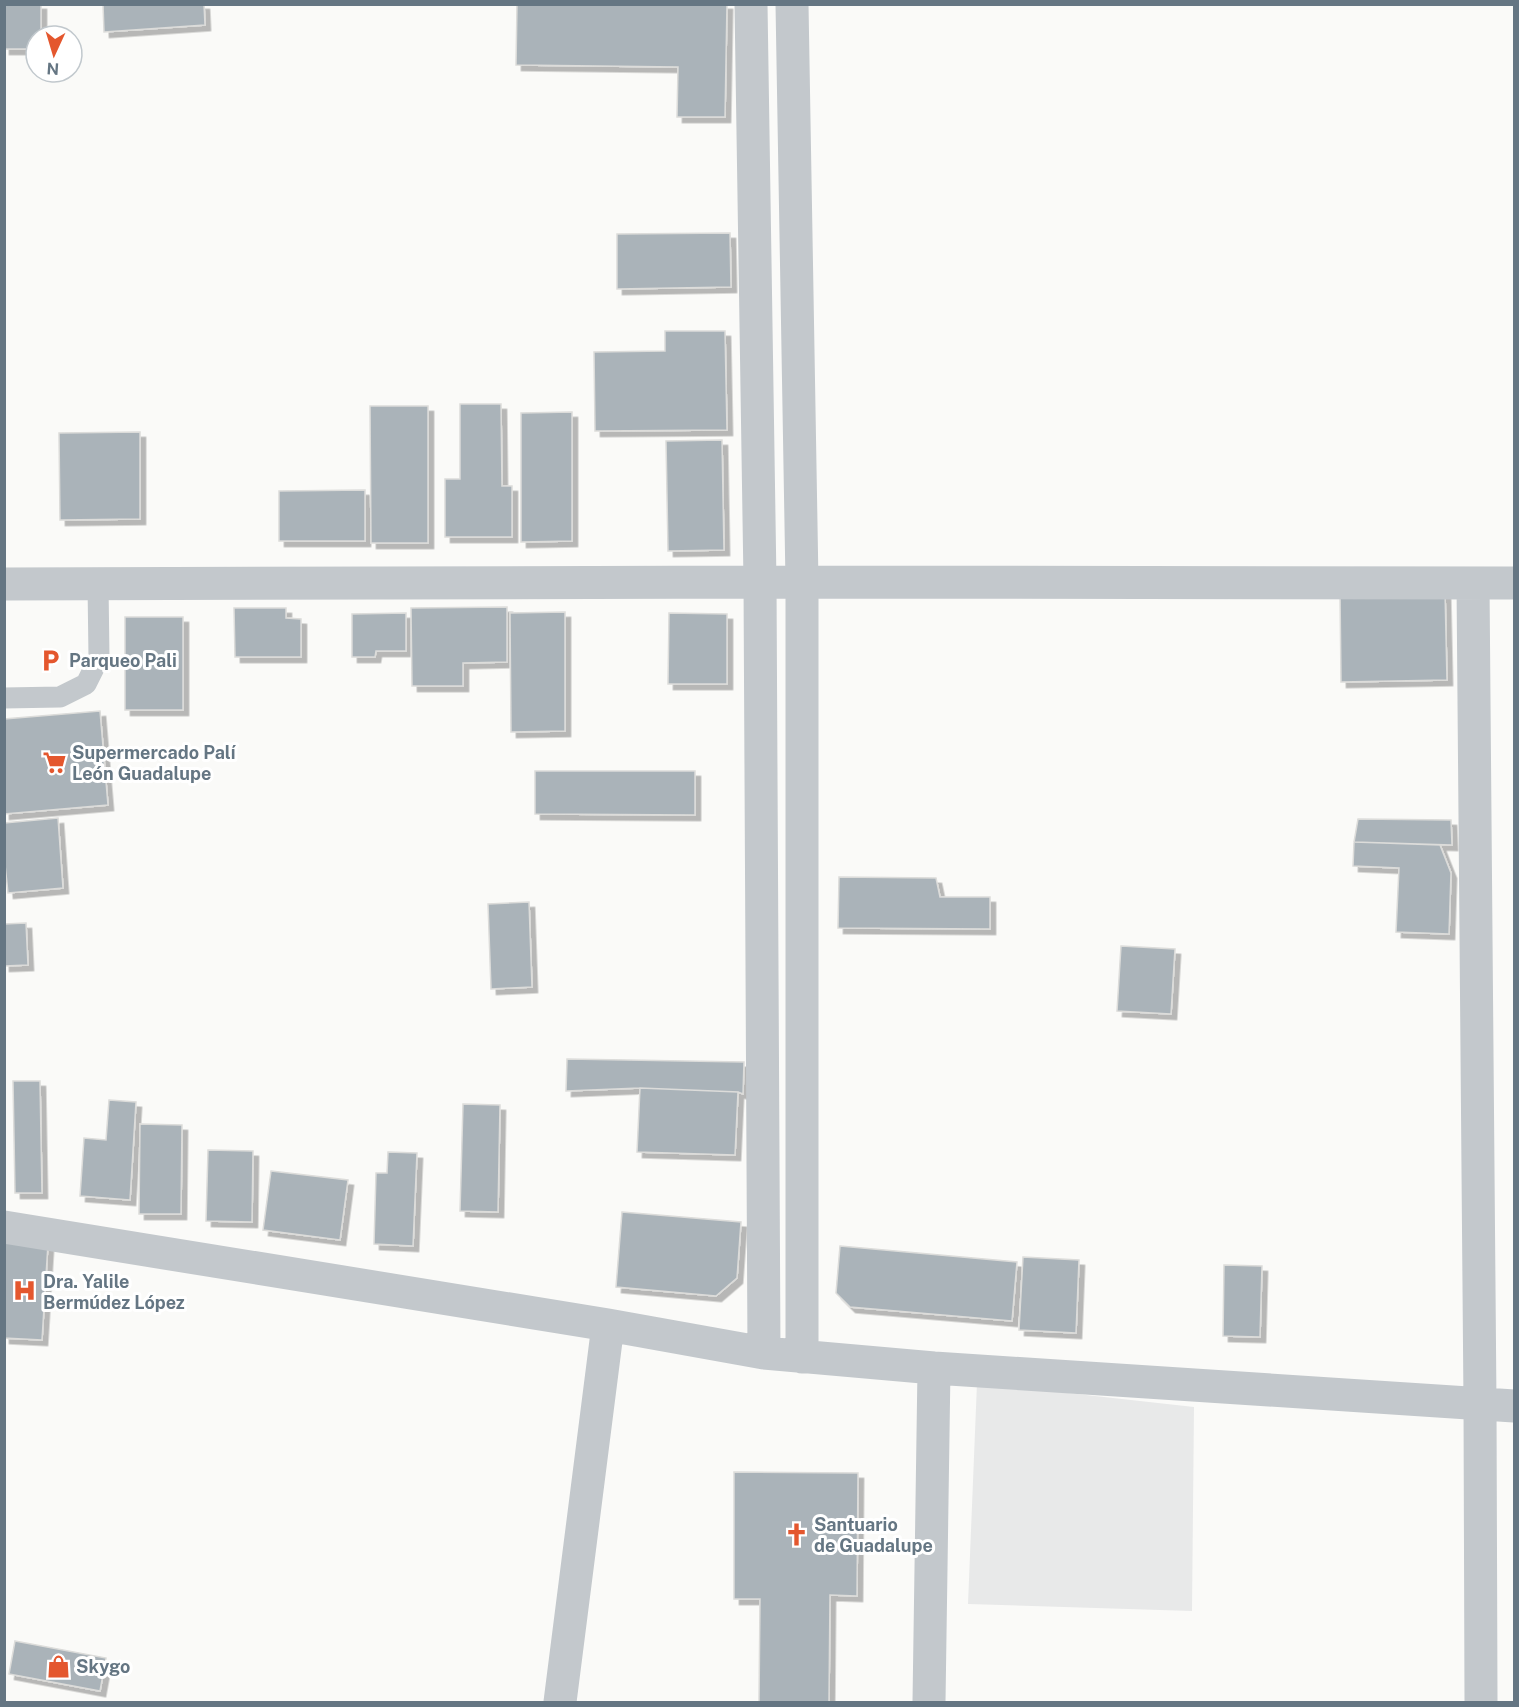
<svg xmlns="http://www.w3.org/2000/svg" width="1519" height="1707" font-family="'Public Sans',sans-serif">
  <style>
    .built { fill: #e8e9e9 }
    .building { fill: #aab3b9; stroke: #dcdcda; stroke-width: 1.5; filter: url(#shadow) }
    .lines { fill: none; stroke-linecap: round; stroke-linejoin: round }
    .lane { stroke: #c3c8cc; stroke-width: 21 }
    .street { stroke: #c3c8cc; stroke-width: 33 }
    .labels { text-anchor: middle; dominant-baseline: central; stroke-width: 6; stroke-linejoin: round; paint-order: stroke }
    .poi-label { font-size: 18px; font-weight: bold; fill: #657683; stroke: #fff; text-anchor: start }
  </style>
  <defs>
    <filter id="shadow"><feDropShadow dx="5.5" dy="5.5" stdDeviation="0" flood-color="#0004"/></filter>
  </defs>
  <rect width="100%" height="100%" fill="#fafaf8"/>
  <!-- built -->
  <path class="built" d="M 977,1383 L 1194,1407 L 1192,1611 L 968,1604 Z"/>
  <!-- building -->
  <path class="building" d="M 4,4 L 41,4 L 41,36 L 36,36 L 36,49 L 4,49 Z
    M 103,4 L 204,4 L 205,25 L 104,32 Z
    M 517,4 L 727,4 L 725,117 L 677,117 L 678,67 L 516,65 Z
    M 730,233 L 731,287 L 617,289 L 617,234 Z
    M 665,331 L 725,331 L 727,430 L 595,431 L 594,352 L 665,351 Z
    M 460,404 L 501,404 L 502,486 L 512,486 L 512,537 L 445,537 L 445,479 L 460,479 Z
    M 370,406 L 428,406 L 428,543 L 371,543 Z
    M 572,412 L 572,541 L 521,542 L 521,413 Z
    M 140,432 L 140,519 L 60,520 L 59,433 Z
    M 722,440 L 724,550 L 668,551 L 666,441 Z
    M 365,490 L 365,541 L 279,541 L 279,491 Z
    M 1445,591 L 1447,680 L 1341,682 L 1340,593 Z
    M 507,607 L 507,662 L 463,663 L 463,686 L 412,686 L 411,608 Z
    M 234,608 L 286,608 L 286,618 L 301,619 L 301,657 L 235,657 Z
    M 565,612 L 565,731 L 511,732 L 510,613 Z
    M 406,613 L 406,651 L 376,651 L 375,657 L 352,657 L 352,614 Z
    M 669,613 L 727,614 L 727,684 L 668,684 Z
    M 125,617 L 183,617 L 183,710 L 125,710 Z
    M 100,711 L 108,805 L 4,814 L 4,719 Z
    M 535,771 L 695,771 L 695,815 L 535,814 Z
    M 58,818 L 63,888 L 8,893 L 4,855 L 4,823 Z
    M 1358,819 L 1451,820 L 1452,845 L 1354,842 Z
    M 1354,842 L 1440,845 L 1451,873 L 1449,934 L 1396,932 L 1399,868 L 1353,866 Z
    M 839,877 L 936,878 L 940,897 L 990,897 L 990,929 L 838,928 Z
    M 529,902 L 532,987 L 491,989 L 488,904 Z
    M 26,923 L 28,965 L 4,966 L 4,924 Z
    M 1121,946 L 1175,949 L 1171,1014 L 1117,1011 Z
    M 567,1059 L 744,1062 L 743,1094 L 738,1092 L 640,1088 L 566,1091 Z
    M 13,1081 L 40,1081 L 42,1193 L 15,1193 Z
    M 640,1088 L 738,1092 L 735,1155 L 637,1152 Z
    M 109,1100 L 136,1102 L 130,1200 L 80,1196 L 84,1138 L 106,1140 Z
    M 463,1104 L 500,1105 L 498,1212 L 460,1211 Z
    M 140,1124 L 182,1125 L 181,1214 L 139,1214 Z
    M 208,1150 L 253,1151 L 252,1222 L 206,1221 Z
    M 388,1152 L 417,1153 L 413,1246 L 374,1244 L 376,1173 L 387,1173 Z
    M 271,1171 L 348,1180 L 340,1240 L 263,1230 Z
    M 622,1212 L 741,1222 L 737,1278 L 716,1296 L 616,1287 Z
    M 4,1242 L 48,1244 L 42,1340 L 4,1338 Z
    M 840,1246 L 1017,1262 L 1012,1321 L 850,1307 L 836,1293 Z
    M 1023,1257 L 1079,1260 L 1076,1333 L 1019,1330 Z
    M 1224,1265 L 1262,1266 L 1260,1337 L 1223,1336 Z
    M 734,1472 L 858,1473 L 857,1596 L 830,1595 L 829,1702 L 759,1702 L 760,1599 L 734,1599 Z
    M 15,1641 L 106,1658 L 100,1691 L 9,1674 Z"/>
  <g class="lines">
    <!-- lane -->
    <path class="lane" d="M 4,698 L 60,697 L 86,684 L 99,658 L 98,584"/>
    <!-- street -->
    <path class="street" d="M 751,4 L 760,582 L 764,1353
      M 792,4 L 802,582 L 802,1357
      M 1473,583 L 1480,1404 L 1481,1702
      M 4,584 L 760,582 L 1514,583
      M 4,1227 L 608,1325 L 764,1353 L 934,1368 L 1514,1406
      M 560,1702 L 608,1325
      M 929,1702 L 934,1368"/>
  </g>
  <!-- icons -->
  <defs>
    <symbol id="parking-bare" viewBox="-9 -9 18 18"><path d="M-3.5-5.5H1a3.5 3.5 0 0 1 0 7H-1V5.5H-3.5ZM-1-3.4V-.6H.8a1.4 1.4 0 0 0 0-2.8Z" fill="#e4572e" stroke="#fff" stroke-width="2.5" paint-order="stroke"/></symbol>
    <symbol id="supermarket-bare" viewBox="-9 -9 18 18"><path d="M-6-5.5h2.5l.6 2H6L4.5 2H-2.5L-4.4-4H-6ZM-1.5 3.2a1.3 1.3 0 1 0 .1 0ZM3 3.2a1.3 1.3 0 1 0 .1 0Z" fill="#e4572e" stroke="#fff" stroke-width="2.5" paint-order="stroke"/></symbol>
    <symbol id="hospital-bare" viewBox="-9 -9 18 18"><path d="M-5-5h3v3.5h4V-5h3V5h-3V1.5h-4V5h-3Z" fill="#e4572e" stroke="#fff" stroke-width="2.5" paint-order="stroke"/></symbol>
    <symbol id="church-bare" viewBox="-9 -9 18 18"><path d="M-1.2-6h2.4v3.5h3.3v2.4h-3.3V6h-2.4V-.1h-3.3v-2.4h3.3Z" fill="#e4572e" stroke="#fff" stroke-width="2.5" paint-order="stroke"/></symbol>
    <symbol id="shop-bare" viewBox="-9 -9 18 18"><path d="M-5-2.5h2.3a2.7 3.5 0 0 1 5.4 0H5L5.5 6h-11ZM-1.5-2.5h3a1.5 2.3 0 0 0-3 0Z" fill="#e4572e" stroke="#fff" stroke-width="2.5" paint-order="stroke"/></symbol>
  </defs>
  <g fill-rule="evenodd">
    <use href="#parking-bare" x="34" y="644" width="33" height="33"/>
    <use href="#supermarket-bare" x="38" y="746" width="33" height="33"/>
    <use href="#hospital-bare" x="8" y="1274" width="33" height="33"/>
    <use href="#church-bare" x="780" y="1518" width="33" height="33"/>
    <use href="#shop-bare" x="42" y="1650" width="33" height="33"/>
  </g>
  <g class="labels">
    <!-- poi labels -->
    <g class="poi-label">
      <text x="69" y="660">Parqueo Pali</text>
      <text x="72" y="752">Supermercado Palí<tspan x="72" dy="21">León Guadalupe</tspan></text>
      <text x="43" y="1281">Dra. Yalile<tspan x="43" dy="21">Bermúdez López</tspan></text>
      <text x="814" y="1524">Santuario<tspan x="814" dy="21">de Guadalupe</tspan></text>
      <text x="76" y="1666">Skygo</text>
    </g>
  </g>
  <!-- border -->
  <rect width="1519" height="1707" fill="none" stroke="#657683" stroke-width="12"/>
  <!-- north arrow -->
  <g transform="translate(54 54) rotate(184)"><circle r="28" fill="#ffffff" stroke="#c1c8cd" stroke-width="1.5"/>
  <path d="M0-4.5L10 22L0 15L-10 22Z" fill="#e4572e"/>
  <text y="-9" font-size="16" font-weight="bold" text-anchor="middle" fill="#657683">N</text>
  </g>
</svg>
